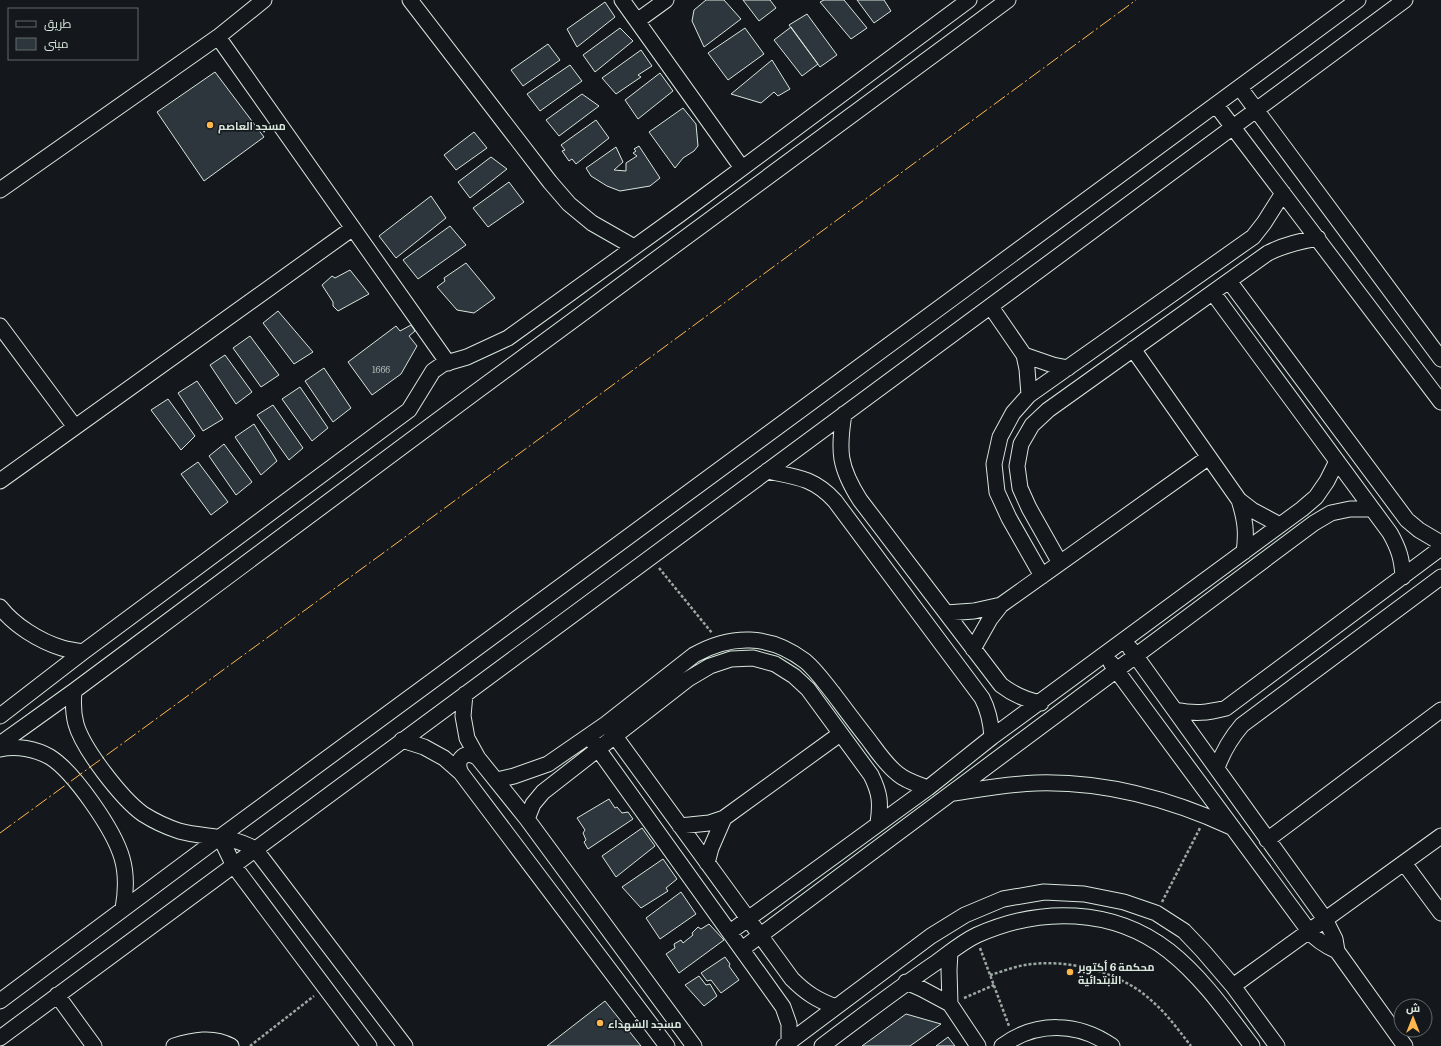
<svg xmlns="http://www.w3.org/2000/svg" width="1441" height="1046" font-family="Literata,Cairo,serif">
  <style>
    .building { fill: #2c363c; stroke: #d8e6dc }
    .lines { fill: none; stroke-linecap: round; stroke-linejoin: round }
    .minor-casing { stroke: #d8e6dc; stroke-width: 17 }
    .path { stroke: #9da8a2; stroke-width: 2.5; stroke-dasharray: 3 2; stroke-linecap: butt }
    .minor { stroke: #14181c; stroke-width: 15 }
    .power { stroke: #ffb74d; stroke-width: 1; stroke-dasharray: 14 3 2 3; stroke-linecap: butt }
    .poi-dot { fill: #ffb74d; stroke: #14181c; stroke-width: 1.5 }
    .labels { text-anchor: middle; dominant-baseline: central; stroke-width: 3; stroke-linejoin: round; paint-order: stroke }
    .number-label { font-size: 9px; fill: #adbab4 }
    .poi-label { font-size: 11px; font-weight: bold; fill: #d8e6dc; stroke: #14181c; text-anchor: start }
  </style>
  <rect width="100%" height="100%" fill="#14181c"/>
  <!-- building -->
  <path class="building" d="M 706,0 L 724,0 L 741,19 L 704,47 L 692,21 L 694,10 Z
    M 743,0 L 770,0 L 776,8 L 759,21 Z
    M 824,0 L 844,0 L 867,28 L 851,39 L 820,2 Z
    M 857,0 L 884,0 L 891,11 L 874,23 Z
    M 605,2 L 615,17 L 577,47 L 567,29 Z
    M 807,14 L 837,55 L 820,67 L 789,25 Z
    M 791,27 L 818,64 L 802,76 L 774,40 Z
    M 620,28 L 633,41 L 595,72 L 583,55 Z
    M 745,28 L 764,54 L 728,80 L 708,53 Z
    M 548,44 L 560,60 L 523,86 L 511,70 Z
    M 641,50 L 652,66 L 638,75 L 641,77 L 616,94 L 602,78 Z
    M 772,60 L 790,89 L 778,96 L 774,92 L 761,103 L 731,94 Z
    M 570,65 L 582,81 L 540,111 L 527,94 Z
    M 215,72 L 264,137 L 204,181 L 157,112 Z
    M 660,73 L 673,91 L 638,119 L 625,100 Z
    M 582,94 L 599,106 L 559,136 L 546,120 Z
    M 683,108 L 696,124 L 698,146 L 694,151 L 683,158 L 675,168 L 649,132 Z
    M 596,120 L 609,138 L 576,164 L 572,159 L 569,161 L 562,151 L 565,150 L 561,145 Z
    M 474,132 L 487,148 L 456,170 L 444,155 Z
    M 639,146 L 660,178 L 650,186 L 620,191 L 607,186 L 591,176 L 586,168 L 616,147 L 623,162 L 614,170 L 626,171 L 626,163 L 637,156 L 633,153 L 636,151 L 634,149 Z
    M 491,157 L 507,169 L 470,198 L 458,182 Z
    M 509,182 L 524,202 L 488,227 L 473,208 Z
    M 431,196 L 446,218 L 396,258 L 379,236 Z
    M 450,226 L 466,245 L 418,279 L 403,260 Z
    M 466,263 L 495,298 L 474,313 L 457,310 L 437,287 L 445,281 L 444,278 Z
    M 350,270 L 369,294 L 338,311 L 333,306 L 333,302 L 322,285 L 332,276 L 335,278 Z
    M 278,311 L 313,352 L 294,364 L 263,323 Z
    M 411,325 L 415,331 L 409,336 L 417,346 L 401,374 L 372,395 L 348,362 L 396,326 L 400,331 Z
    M 250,336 L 279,375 L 261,387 L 233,348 Z
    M 225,355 L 252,392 L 236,404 L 210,365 Z
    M 324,368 L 351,408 L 333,422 L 305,381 Z
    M 197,381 L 223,419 L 203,431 L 178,393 Z
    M 300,387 L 328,428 L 312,441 L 282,399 Z
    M 168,399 L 195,436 L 181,450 L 151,410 Z
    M 273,405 L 303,448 L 289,460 L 257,415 Z
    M 254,424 L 277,461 L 261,475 L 235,437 Z
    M 224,444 L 252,482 L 236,495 L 209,456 Z
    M 198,462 L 228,502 L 211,515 L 181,474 Z
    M 609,799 L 615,808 L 617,807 L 622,813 L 628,812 L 633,819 L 588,849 L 584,842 L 586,840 L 583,833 L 585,830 L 577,818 Z
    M 642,828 L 655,846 L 616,877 L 602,856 Z
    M 663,859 L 677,879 L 666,888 L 668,891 L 641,908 L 622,887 Z
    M 681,892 L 696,914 L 660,939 L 646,918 Z
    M 709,924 L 724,940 L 679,973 L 666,954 L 675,948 L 674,944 L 681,940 L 683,943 L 693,935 L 692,933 L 698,927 L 701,929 Z
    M 725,957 L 730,964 L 729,966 L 739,980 L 721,993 L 711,980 L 707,981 L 701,973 Z
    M 699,976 L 706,985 L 710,984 L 717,996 L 704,1006 L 685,985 Z
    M 605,1001 L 641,1046 L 547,1046 Z
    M 906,1014 L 941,1024 L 910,1046 L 862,1046 Z
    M 948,1037 L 955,1046 L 936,1046 Z"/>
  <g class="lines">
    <defs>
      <path id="minor" d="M 410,0 L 550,182 L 569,204 L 592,223 L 634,247
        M 622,0 L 742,168
        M 637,21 L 666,0
        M 218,37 L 448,363
        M 1240,88 L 1441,359
        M 1216,105 L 1441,402
        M 0,190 L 218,37 L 264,0
        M 1229,281 L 1407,520 L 1419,530 L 1441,543
        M 1213,293 L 1390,533 C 1399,549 1402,559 1403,577
        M 991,307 L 1024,355 L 1027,369 L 1029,395
        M 0,326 L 75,427
        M 1133,349 L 1239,500 C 1245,519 1247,532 1244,552
        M 1024,355 L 1053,365 L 1068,368
        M 844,414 C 838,451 839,467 860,500 L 1001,685 C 1014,695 1025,700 1041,703
        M 767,471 C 797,477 814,478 835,501 L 982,698 C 989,711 991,723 992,737
        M 0,481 L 353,228
        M 1239,500 L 1252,510 L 1280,525
        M 1060,563 L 1029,508 L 1020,488 L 1017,466 L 1021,444 L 1032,425 L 1048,410 L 1268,253 C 1284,245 1300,241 1318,238
        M 1042,576 L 1009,518 L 997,492 L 994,464 L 1000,437 L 1013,413 L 1029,395 L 1253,237 L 1264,223 L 1283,193
        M 0,607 C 14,625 39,641 62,648 C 69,650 76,651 83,652
        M 946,613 L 974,611 L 1001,605
        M 1130,648 L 1325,919 L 1335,939 L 1337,951 L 1405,1046
        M 973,649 L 990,619 L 1001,605 L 1209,457
        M 1111,663 L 1309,931 C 1317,941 1326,946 1337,951
        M 74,691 C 73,702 73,713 76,724 C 83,749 122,799 143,814 C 154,821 167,827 179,831 C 205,838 232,835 255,849 L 405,1046
        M 465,694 L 463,716 L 467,738 L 478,758 L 527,819 L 694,1046
        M 1175,710 C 1195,714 1207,713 1226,708 L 1441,548
        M 0,716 L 83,652 L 409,410 L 433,371 L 443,364 L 467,357 L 508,338 L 679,215 L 969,0
        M 609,728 L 792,979 C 806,993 817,1000 836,1007
        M 402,740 L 424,747 L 444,758 L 461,773 L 667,1046
        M 593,742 L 783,1007 L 789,1024 L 789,1042
        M 0,744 L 74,691 L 473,394 L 1008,0
        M 0,749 C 16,745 36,749 50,757 C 74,772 114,830 122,858 C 127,875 126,892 123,909
        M 1217,768 C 1223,751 1230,739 1242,725 L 1441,577
        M 461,773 C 454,759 466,749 478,758
        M 497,780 L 514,776 L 548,764 L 606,724 L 694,655 C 731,634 770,634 805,661 C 816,670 824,682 833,693 C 845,709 856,724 868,739 C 877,751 886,765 898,774 C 906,781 917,784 928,788
        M 954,793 C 981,789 1008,784 1036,783 C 1103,781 1170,799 1231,827
        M 527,819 L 533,804 L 543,792 L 688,679 L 710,666 L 731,659 L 753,658 L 775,664 L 794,676 L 808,689 L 871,775 C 880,793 881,803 878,823
        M 680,826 L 709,823 L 724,818 L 840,734
        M 220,837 L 234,866 L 369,1046
        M 1267,840 L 1441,710
        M 707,863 L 711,848 L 724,818
        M 1404,863 L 1441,913
        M 730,932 L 928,788 L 992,737 L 1302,509 L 1316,497 L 1327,481 L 1337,461
        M 742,949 L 1314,523 L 1331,513 L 1350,509 L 1372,509
        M 950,952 L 949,970 L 950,1004
        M 906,982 L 922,989 L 950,1004 L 978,1046
        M 1233,986 L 1441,836
        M 57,995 L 94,1046
        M 0,1001 L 220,837 L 1358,0
        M 0,1038 L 1405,0
        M 174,1046 C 193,1040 213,1036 231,1046
        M 784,1046 L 931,936 L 965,915 L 1003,899 L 1044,892 L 1084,894 L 1124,902 L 1156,913 L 1184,931 L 1203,951 L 1233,986 L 1277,1046
        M 822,1046 C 859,1018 896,990 934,964 C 948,954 962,942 977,935 C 1039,907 1113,907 1169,951 C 1202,977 1227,1013 1252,1046
        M 1002,1046 C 1036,1021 1078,1022 1112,1046"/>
    </defs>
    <!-- minor casing -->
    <use href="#minor" class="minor-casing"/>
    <!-- path -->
    <path class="path" d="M 659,568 L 712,633
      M 1162,902 L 1200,828
      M 980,948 L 1009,1026
      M 990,975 C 1001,972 1013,967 1025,965 C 1068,958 1122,972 1153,1002 C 1168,1015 1179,1031 1191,1046
      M 964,998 L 994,985
      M 250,1046 L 314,996"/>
    <!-- minor -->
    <use href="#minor" class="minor"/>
    <!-- power -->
    <path class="power" d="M 0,833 L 572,415 L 1136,0"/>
  </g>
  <!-- markers -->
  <g class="poi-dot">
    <circle cx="210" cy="125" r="4"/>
    <circle cx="1070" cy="972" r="4"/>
    <circle cx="600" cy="1023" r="4"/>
  </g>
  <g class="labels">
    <!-- number labels -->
    <g class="number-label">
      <text x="381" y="369">1666</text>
    </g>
    <!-- poi labels -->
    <g class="poi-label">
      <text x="218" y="125">مسجد العاصم</text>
      <text x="1078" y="966">محكمة 6 أكتوبر<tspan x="1078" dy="13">الأبتدائية</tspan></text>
      <text x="608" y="1023">مسجد الشهداء</text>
    </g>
  </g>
  <!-- legend -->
  <rect x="8" y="8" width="130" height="52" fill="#14181c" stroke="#626a69"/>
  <rect x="16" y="21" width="20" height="6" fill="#14181c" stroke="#626a69"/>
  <text x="44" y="28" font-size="12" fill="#d8e6dc">طريق</text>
  <rect x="16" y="38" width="20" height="12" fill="#2c363c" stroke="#626a69"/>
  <text x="44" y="48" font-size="12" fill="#d8e6dc">مبنى</text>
  <!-- north arrow -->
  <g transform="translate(1413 1018)"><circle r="19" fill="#14181c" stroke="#626a69"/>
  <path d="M0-3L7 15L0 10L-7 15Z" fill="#ffb74d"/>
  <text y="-6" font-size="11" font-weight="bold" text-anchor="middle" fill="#d8e6dc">ش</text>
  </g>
</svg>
